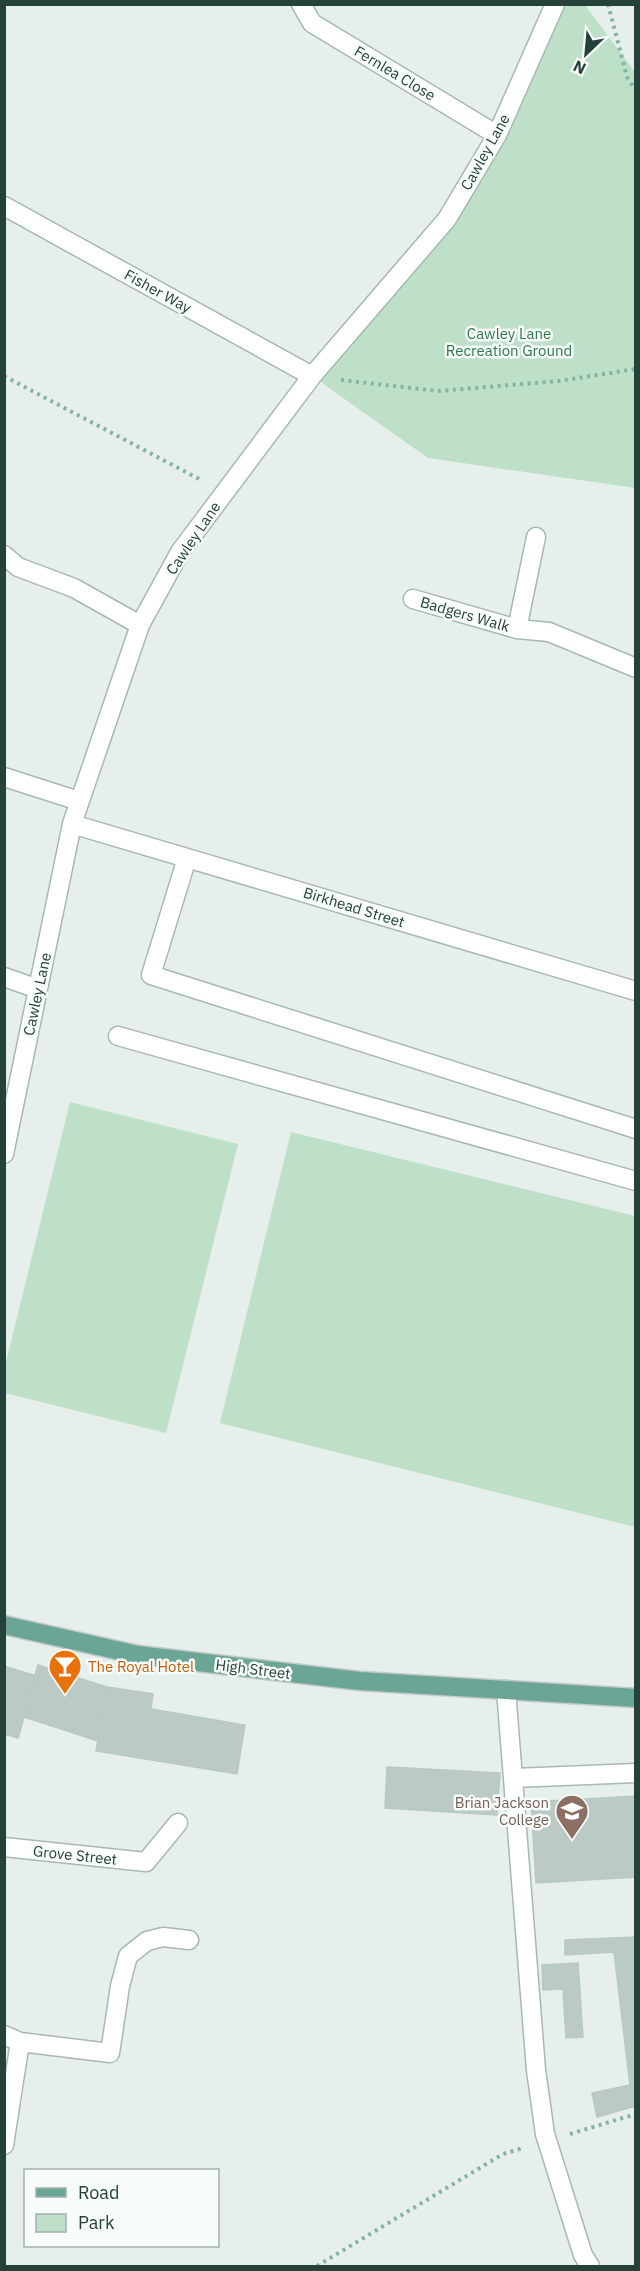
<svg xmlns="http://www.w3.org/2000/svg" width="640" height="2271" font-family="'IBM Plex Sans',sans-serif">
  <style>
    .green { fill: #bfe0c8 }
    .building { fill: #bbcac4; stroke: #b8c9c2; stroke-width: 1.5 }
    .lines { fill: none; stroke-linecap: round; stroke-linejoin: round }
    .minor-casing { stroke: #a8b8b2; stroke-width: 21 }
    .major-casing { stroke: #c2cac8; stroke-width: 21 }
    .path { stroke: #86b3a5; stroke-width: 4; stroke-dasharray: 3 4.5; stroke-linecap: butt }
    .minor { stroke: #fff; stroke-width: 18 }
    .major { stroke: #6aa596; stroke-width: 18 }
    .labels { text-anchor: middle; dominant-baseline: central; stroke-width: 5; stroke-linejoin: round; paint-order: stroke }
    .street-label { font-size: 15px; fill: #24423a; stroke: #f7fbf9 }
    .park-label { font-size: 15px; fill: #2d7a4b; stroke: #f7fbf9 }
    .food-label { font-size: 15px; fill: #c56008; stroke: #f7fbf9; text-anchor: start }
    .education-label { font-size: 15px; fill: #785e54; stroke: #f7fbf9; text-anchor: end }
  </style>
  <rect width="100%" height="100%" fill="#e6efeb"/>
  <!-- green -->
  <path class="green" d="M 555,5 L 585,5 L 635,72 L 635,488 L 428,458 L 312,376 L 447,219 Z
    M 70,1102 L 238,1144 L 166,1433 L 5,1393 L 5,1366 Z
    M 291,1132 L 635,1216 L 635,1527 L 220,1423 Z"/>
  <!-- building -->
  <path class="building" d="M 38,1665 L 107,1687 L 98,1741 L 24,1717 Z
    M 4,1666 L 36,1676 L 18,1738 L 4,1734 Z
    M 107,1687 L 153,1694 L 151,1709 L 245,1725 L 237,1774 L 96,1751 Z
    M 387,1767 L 500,1773 L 497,1815 L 385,1808 Z
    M 636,1796 L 636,1877 L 536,1883 L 531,1802 Z
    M 636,1937 L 636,2106 L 597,2117 L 592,2093 L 630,2085 L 614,1952 L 565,1955 L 565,1940 Z
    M 578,1963 L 583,2037 L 566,2038 L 563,1989 L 543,1990 L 542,1965 Z"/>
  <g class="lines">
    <defs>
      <path id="minor" d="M 301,4 L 312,23 L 497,135
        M 4,206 L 312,376
        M 4,555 L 18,567 L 74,588 L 140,625
        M 413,599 L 517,629 L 549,632 L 636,668
        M 517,629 L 536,537
        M 4,777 L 79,801
        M 72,824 L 636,991
        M 187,858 L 151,975 L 636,1129
        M 4,977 L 38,989
        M 118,1036 L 636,1181
        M 4,1154 L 72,824 L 140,625 L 180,552 L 312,376 L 447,219 L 497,135 L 555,4
        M 506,1690 L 536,2070 L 545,2134 L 583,2255 L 590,2266
        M 514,1778 L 636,1773
        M 4,1847 L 146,1862 L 178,1823
        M 4,2035 L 20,2042 L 110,2053 L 120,1986 L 128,1956 L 147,1941 L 163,1937 L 189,1940
        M 4,2145 L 20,2042"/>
      <path id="major" d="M 4,1625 L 138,1655 L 360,1681 L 636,1698"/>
    </defs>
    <!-- minor casing -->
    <use href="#minor" class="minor-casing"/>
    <!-- major casing -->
    <use href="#major" class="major-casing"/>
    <!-- path -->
    <path class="path" d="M 608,4 L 627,77 L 636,91
      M 4,376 L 203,481
      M 341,380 L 438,391 L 559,381 L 636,369
      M 570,2134 L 636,2114
      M 317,2266 L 503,2154 L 523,2148"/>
    <!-- minor -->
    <use href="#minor" class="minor"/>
    <!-- major -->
    <use href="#major" class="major"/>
  </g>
  <!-- icons -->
  <defs>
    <symbol id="bar-pin" viewBox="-11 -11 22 30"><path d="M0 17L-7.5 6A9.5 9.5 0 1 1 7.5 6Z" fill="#e8710a" stroke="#f7fbf9"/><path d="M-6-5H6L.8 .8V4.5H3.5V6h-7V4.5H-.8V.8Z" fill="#fff"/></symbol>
    <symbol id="school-pin" viewBox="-11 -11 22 30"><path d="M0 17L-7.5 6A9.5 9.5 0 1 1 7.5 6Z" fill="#8d6e63" stroke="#f7fbf9"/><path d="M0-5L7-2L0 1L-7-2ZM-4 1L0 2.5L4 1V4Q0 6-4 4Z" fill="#fff"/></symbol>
  </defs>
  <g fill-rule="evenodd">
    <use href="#bar-pin" x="46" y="1647" width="38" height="52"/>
    <use href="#school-pin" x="553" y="1792" width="38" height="52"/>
  </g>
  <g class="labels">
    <!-- street labels -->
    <g class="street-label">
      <text transform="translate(395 73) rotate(31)">Fernlea Close</text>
      <text transform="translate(485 152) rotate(-61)">Cawley Lane</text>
      <text transform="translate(158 291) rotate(29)">Fisher Way</text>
      <text transform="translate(193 538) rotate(-56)">Cawley Lane</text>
      <text transform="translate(465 614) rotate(16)">Badgers Walk</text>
      <text transform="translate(354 907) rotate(17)">Birkhead Street</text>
      <text transform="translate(37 994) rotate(-78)">Cawley Lane</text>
      <text transform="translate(253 1669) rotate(7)">High Street</text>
      <text transform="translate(75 1855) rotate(6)">Grove Street</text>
    </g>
    <!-- park labels -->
    <g class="park-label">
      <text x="509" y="333">Cawley Lane<tspan x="509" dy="17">Recreation Ground</tspan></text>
    </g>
    <!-- food labels -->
    <g class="food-label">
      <text x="88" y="1666">The Royal Hotel</text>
    </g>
    <!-- education labels -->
    <g class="education-label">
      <text x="549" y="1802">Brian Jackson<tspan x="549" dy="17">College</tspan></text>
    </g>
  </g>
  <!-- border -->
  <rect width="640" height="2271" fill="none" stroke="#24423a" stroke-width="12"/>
  <!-- legend -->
  <rect x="24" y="2169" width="195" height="78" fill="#f7fbf9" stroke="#a3b1ad" stroke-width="1.5"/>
  <rect x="36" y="2188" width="30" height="9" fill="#6aa596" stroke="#a3b1ad" stroke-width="1.5"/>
  <text x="78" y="2199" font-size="18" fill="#24423a">Road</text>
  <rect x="36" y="2214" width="30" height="18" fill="#bfe0c8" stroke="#a3b1ad" stroke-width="1.5"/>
  <text x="78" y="2229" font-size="18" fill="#24423a">Park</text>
  <!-- north arrow -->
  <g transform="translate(586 54) rotate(206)" stroke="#f7fbf9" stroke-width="4.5" paint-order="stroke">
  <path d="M0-4.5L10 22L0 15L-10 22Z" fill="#24423a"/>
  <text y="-9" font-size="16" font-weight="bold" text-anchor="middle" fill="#24423a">N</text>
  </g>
</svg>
